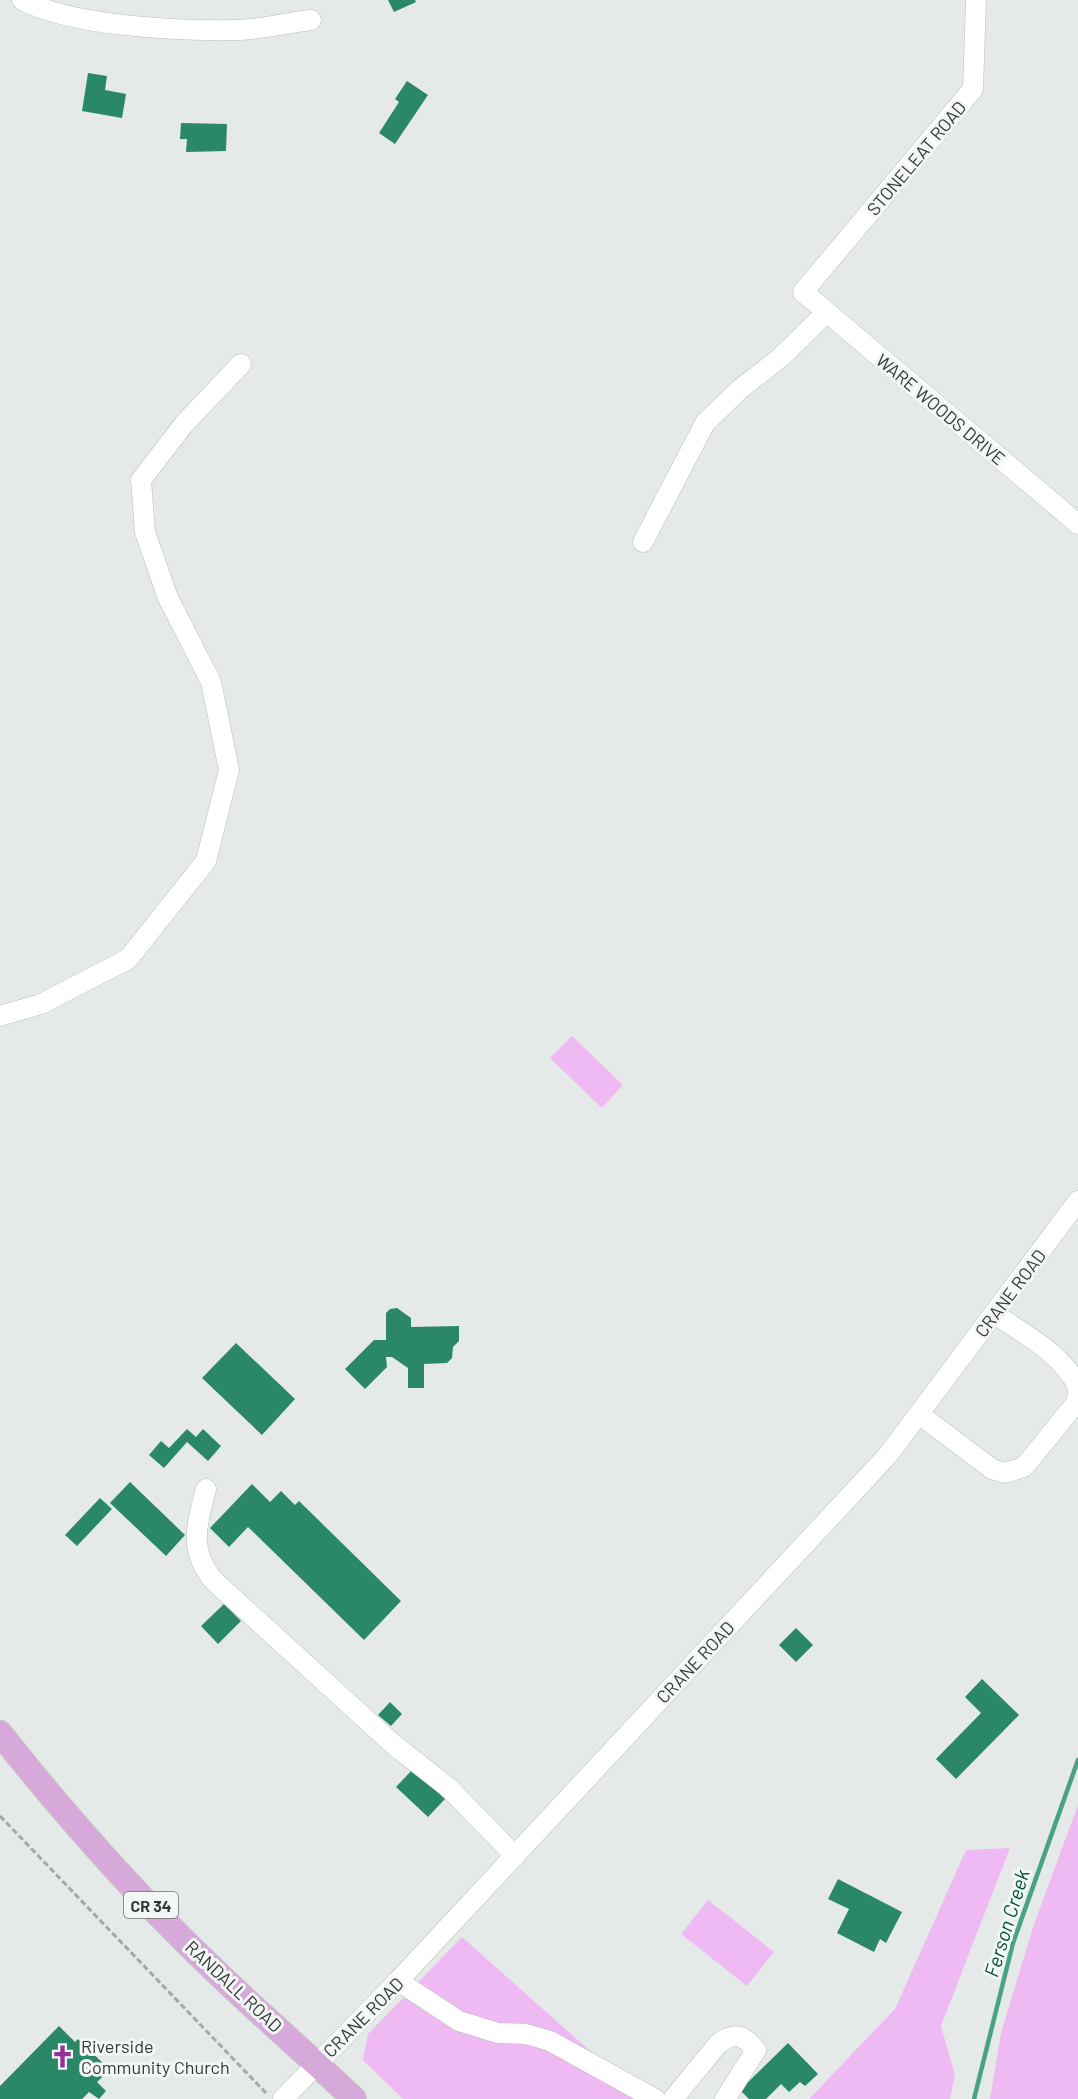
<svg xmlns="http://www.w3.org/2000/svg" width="1078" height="2099" font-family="Barlow,sans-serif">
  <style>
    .green { fill: #efb9f3 }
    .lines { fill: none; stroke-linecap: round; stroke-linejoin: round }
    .stream { stroke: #49a382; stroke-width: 4.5 }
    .building { fill: #2a8868 }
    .minor-casing { stroke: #b9bebc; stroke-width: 21 }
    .major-casing { stroke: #c7c7c7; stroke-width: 26 }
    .path { stroke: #a4a8a6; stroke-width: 3; stroke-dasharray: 6 3; stroke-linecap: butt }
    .minor { stroke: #fff; stroke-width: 20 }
    .major { stroke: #d7a8da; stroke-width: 24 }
    .labels { text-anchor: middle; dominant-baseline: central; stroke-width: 6; stroke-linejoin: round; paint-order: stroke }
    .shield { fill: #f2f7f5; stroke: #6e7170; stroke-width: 1.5 }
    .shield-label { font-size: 16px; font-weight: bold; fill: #363837 }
    .street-label { font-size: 18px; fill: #363837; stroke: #f2f7f5 }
    .poi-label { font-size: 18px; fill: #363837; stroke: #f2f7f5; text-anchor: start }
    .water-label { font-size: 20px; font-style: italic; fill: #004f39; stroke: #f2f7f5 }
  </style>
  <rect width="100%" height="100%" fill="#e5eae8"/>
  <!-- green -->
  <path class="green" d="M 572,1036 L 623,1085 L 602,1108 L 550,1058 Z
    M 1078,1805 L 1078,2099 L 990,2099 L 1001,2033 L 1033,1927 Z
    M 1010,1848 L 941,2026 L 955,2075 L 950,2099 L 809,2099 L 895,2009 L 966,1850 Z
    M 708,1900 L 774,1952 L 747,1986 L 681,1934 Z
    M 462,1937 L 644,2099 L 403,2099 L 363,2060 L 368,2034 Z"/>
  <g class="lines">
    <!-- stream -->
    <path class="stream" d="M 974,2099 L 1013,1943 L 1078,1760"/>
  </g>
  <!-- building -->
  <path class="building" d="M 388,0 L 415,0 L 416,2 L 394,12 Z
    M 88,73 L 107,76 L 105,90 L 126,94 L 122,118 L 82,111 Z
    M 407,81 L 428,95 L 395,144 L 379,133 L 399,102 L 395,99 Z
    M 181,123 L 227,124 L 226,151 L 186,152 L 187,139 L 180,139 Z
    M 397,1308 L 411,1318 L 411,1327 L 459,1326 L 459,1341 L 453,1347 L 452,1358 L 447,1363 L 424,1364 L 424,1388 L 408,1388 L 408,1368 L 392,1357 L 386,1357 L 387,1367 L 365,1389 L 345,1369 L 374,1340 L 386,1340 L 386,1313 L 390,1309 Z
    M 236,1343 L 295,1399 L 262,1435 L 202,1378 Z
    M 187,1429 L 196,1437 L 203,1429 L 221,1446 L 208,1461 L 187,1442 L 164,1468 L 149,1455 L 161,1441 L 169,1448 Z
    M 130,1482 L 185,1535 L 166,1556 L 110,1503 Z
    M 252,1484 L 270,1502 L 281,1491 L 295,1505 L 299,1501 L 401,1601 L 364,1640 L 248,1527 L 229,1547 L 210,1528 Z
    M 100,1498 L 112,1509 L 77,1546 L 65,1535 Z
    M 224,1604 L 241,1621 L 218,1644 L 201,1626 Z
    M 796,1628 L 813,1645 L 796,1662 L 779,1645 Z
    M 982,1679 L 1019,1715 L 956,1779 L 936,1759 L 981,1713 L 965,1697 Z
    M 390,1702 L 402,1714 L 391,1726 L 378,1715 Z
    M 413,1769 L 445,1799 L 428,1817 L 396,1787 Z
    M 838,1879 L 902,1912 L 886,1943 L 880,1939 L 874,1952 L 837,1933 L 849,1909 L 828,1899 Z
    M 59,2026 L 75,2042 L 78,2039 L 110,2070 L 97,2082 L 106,2091 L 99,2099 L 89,2092 L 82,2099 L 0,2099 L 0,2086 Z
    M 788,2043 L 818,2074 L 805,2086 L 800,2082 L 789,2092 L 781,2084 L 766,2099 L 749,2099 L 740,2090 Z"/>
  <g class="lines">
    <defs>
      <path id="minor" d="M 22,0 C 73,26 175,31 234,30 C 259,30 286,23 311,20
        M 976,0 L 973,89 L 803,292 L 1078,524
        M 643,542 L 705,423 L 739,390 L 781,357 L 826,313
        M 0,1016 L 41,1004 L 128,959 L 206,861 L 229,770 L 211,682 L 168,598 L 145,532 L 141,480 L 184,424 L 241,364
        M 994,1314 C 1023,1333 1063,1354 1078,1387
        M 919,1414 L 992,1469 L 1005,1473 L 1024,1467 L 1076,1403 L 1078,1393
        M 206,1489 C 197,1525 188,1549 213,1580 L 394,1745 L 449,1788 L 515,1856
        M 398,1981 L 459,2021 L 498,2033 L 526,2034 L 550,2041 L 655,2099
        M 283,2099 L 398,1981 L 888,1455 L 1078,1201
        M 673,2099 L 718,2044 C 734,2031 744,2035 756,2050 L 725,2099"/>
      <path id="major" d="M 0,1733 C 64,1814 133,1892 207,1963 C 255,2010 306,2053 354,2099"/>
    </defs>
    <!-- minor casing -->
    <use href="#minor" class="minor-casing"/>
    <!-- major casing -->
    <use href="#major" class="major-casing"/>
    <!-- path -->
    <path class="path" d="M 0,1816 L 266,2093"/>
    <!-- minor -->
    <use href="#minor" class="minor"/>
    <!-- major -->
    <use href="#major" class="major"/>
  </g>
  <!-- icons -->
  <defs>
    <symbol id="church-bare" viewBox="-9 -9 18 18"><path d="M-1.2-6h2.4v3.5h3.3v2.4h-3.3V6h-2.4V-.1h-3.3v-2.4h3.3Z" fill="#92339b" stroke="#f2f7f5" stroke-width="2.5" paint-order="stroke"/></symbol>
  </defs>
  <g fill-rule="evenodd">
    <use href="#church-bare" x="46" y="2040" width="33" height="33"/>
  </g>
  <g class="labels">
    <!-- shield labels -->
    <rect class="shield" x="124" y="1892" width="54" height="26" rx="4.5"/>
    <g class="shield-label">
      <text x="151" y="1905">CR 34</text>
    </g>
    <!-- street labels -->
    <g class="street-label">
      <text transform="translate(916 158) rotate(-50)">STONELEAT ROAD</text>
      <text transform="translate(941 409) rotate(40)">WARE WOODS DRIVE</text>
      <text transform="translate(1010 1293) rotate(-53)">CRANE ROAD</text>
      <text transform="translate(695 1662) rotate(-47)">CRANE ROAD</text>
      <text transform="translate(234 1986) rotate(43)">RANDALL ROAD</text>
      <text transform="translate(363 2017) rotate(-45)">CRANE ROAD</text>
    </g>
    <!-- poi labels -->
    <g class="poi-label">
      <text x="81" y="2046">Riverside<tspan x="81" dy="21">Community Church</tspan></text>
    </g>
    <!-- water labels -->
    <g class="water-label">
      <text transform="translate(1006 1923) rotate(-73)">Ferson Creek</text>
    </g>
  </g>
</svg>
